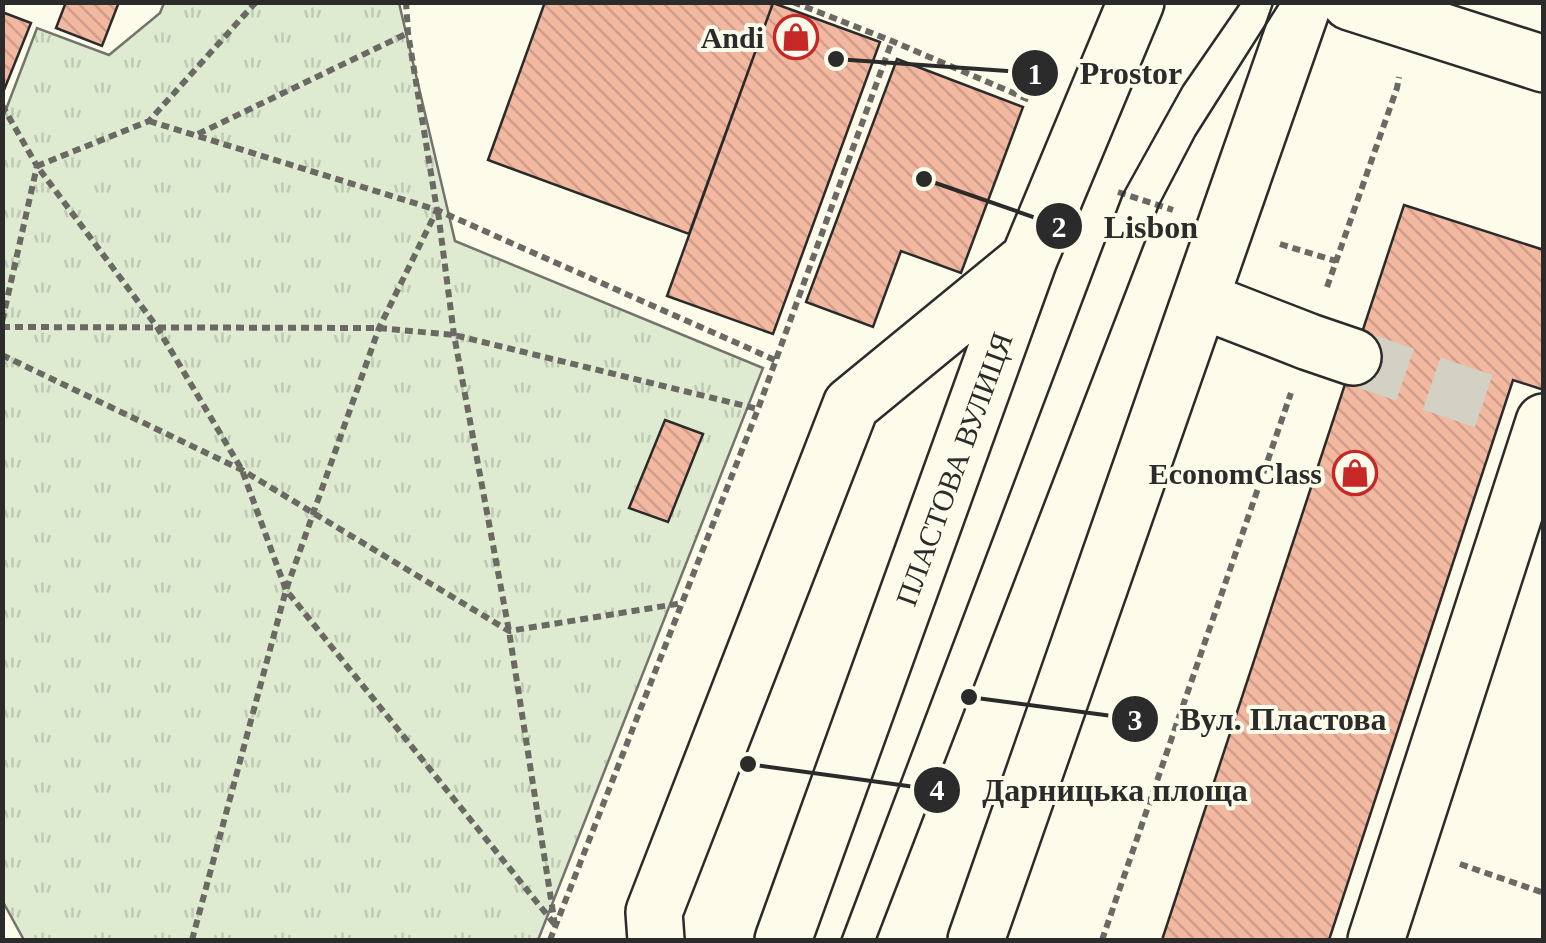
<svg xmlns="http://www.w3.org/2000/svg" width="1546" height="943" font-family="Georgia,serif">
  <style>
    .park { fill: url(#park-tufts); stroke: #74746e; stroke-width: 2.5 }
    .building { fill: url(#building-back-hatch); stroke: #2b2b2b; stroke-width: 2.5 }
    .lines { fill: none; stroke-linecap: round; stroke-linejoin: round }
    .minor-tunnel { stroke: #d3d1c4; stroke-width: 55; stroke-dasharray: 55 28; stroke-linecap: butt }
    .minor-casing { stroke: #2b2b2b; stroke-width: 60 }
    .path { stroke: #6a6964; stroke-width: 6; stroke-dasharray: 8 5; stroke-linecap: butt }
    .minor { stroke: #fdfbea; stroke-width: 55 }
    .tram { stroke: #2b2b2b; stroke-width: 2.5 }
    .labels { text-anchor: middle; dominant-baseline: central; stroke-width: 8; stroke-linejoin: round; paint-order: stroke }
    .poi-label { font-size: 30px; font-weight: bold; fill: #2b2b2b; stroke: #fdfbea; text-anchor: end }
    .street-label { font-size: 30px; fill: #2b2b2b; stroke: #fdfbea }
    .leader { fill: none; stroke: #2b2b2b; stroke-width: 4 }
    .callout-dot { fill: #2b2b2b; stroke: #fdfbea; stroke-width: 4 }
    .mark-label { font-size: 30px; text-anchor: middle; font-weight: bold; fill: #fff }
    .callout-label { font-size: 32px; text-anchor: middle; font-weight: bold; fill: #2b2b2b; stroke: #fdfbea; stroke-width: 8; stroke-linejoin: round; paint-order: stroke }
  </style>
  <defs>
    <pattern id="park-tufts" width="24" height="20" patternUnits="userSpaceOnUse" patternTransform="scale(2.5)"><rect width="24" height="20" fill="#deebd1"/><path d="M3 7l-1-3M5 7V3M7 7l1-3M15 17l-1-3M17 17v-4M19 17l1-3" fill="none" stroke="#bfcab4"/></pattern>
    <pattern id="building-back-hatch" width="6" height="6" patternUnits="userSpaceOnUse" patternTransform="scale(2.5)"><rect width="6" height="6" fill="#f2b8a0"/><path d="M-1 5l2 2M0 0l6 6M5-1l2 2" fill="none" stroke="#d09e8a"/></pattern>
  </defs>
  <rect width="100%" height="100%" fill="#fdfbea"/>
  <!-- park -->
  <path class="park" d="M 164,3 L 399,3 L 455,241 L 763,368 L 538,940 L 24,940 L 2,900 L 2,120 L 37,28 L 109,55 L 160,13 Z"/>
  <!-- building -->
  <path class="building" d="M 66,2 L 119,2 L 102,46 L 56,28 Z
    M 545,2 L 773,3 L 689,234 L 488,160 Z
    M 773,3 L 880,42 L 773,334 L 667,296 Z
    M 2,12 L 31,23 L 2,95 Z
    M 897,59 L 1023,107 L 961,273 L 901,251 L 873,327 L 806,302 Z
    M 1404,205 L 1544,250 L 1544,390 L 1513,380 L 1329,940 L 1162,940 Z
    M 665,420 L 703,434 L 668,522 L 629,508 Z"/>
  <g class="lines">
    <!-- minor-tunnel -->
    <path class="minor-tunnel" d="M 1353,357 L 1504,408"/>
    <defs>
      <path id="minor" d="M 1350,2 L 1544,64
        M 1201,300 L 1309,342 L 1353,357
        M 656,940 L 654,912 L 851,405 L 1029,259
        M 783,940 L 1029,259 L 1136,2
        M 976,940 L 1304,2
        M 1376,940 L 1544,422"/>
    </defs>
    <!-- minor casing -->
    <use href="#minor" class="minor-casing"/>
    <!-- path -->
    <path class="path" d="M 256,2 L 149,121 L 37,166 L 157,327 L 242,470 L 286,590 L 556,926
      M 793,2 L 892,41 L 1032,101
      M 2,105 L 37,166 L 2,322
      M 149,121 L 437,210 L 775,360
      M 198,134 L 408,33
      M 1118,192 L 1173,210
      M 438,212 L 454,335 L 509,631 L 555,925
      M 1280,244 L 1336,261
      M 1327,287 L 1397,88 L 1399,77
      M 2,327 L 379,328 L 454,335 L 758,409
      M 2,355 L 242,470 L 509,631 L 683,603
      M 1460,864 L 1544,893
      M 192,940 L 286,590 L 379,328 L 437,210 L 408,33 L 406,2
      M 550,940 L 758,409 L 892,41
      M 1102,940 L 1291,393"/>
    <!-- minor -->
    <use href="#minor" class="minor"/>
    <!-- tram -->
    <path class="tram" d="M 841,940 L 1123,194 L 1183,86 L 1241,2
      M 876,940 L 1159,205 L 1195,136 L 1280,2"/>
  </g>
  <!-- icons -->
  <defs>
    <symbol id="shop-ring" viewBox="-11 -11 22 22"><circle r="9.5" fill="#fdfbea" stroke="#c62828" stroke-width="1.5"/><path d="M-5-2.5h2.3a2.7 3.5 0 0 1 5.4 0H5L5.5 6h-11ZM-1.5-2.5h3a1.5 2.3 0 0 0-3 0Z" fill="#c62828"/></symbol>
  </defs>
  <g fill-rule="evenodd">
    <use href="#shop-ring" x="771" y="12" width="50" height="50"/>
    <use href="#shop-ring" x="1330" y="448" width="50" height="50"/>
  </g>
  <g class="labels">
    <!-- poi labels -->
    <g class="poi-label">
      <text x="764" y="37">Andi</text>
      <text x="1322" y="473">EconomClass</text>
    </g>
    <!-- street labels -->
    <g class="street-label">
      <text transform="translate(954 469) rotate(-70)">ПЛАСТОВА ВУЛИЦЯ</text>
    </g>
  </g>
  <!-- callouts -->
  <path class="leader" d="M836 59L1035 73M924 179L1059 226M969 697L1135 719M748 764L937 790"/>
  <g class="callout-dot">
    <circle cx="836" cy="59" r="10"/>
    <circle cx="924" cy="179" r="10"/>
    <circle cx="969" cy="697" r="10"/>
    <circle cx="748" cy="764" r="10"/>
    <circle cx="1035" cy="73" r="25"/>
    <circle cx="1059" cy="226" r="25"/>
    <circle cx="1135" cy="719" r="25"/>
    <circle cx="937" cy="790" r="25"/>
  </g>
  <g class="mark-label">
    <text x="1035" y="84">1</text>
    <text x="1059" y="237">2</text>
    <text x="1135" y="730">3</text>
    <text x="937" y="800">4</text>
  </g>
  <g class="callout-label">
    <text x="1131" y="84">Prostor</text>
    <text x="1151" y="238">Lisbon</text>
    <text x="1283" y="730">Вул. Пластова</text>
    <text x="1115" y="801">Дарницька площа</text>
  </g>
  <!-- border -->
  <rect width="1546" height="943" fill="none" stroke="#2b2b2b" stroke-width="10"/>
</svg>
